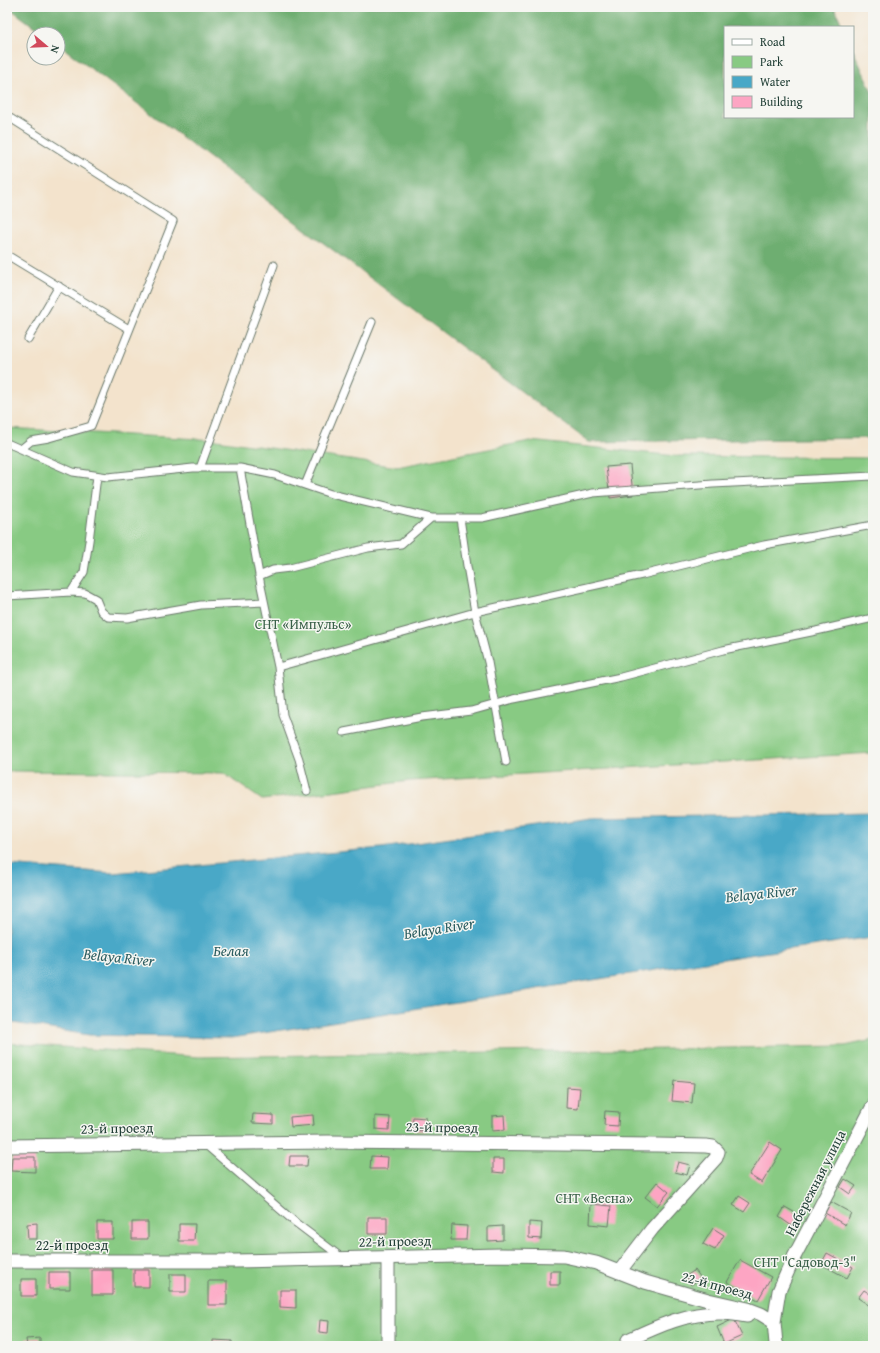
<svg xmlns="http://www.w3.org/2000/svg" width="880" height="1353" font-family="'Gentium Book Plus',serif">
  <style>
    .green { fill: #88ca83; stroke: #54845c }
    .forest { fill: #6eae71; stroke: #467652 }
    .water { fill: #48a8c7; stroke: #34727e }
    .building { fill: #fda5c3 }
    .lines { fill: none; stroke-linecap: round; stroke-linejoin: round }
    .lane-casing { stroke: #697769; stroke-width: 9 }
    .street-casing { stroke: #697769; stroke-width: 15 }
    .lane { stroke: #fff; stroke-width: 7 }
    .street { stroke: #fff; stroke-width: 13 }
    .labels { text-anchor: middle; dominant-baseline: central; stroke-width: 3; stroke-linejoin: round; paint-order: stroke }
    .park-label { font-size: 14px; fill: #396048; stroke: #f6f6f2 }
    .street-label { font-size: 14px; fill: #1f3d34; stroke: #f6f6f2 }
    .water-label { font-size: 15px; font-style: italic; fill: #2b5d60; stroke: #f6f6f2 }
  </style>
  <rect width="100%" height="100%" fill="#f6f6f2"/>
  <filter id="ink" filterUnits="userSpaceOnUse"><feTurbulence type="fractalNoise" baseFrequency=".025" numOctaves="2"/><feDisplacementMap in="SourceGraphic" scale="8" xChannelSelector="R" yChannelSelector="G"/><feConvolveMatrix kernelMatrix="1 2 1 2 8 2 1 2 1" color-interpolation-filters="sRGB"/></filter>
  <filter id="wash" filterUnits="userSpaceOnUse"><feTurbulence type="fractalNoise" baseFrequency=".012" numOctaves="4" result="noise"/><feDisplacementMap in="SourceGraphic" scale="16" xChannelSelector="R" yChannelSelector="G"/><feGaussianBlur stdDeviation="0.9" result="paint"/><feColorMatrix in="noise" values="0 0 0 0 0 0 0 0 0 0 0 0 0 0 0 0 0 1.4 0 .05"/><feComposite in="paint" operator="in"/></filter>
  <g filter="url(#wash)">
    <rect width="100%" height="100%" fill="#f3e3cc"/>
    <!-- green -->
    <path class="green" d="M 7,428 L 217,440 L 397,467 L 530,441 L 676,456 L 873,458 L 873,753 L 409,781 L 262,800 L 223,773 L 7,771 Z
      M 873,1040 L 873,1346 L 7,1346 L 7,1043 L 199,1057 L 845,1046 Z"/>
    <!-- forest -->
    <path class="forest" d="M 8,7 L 834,7 L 843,27 L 725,27 L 725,117 L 853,117 L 853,50 L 873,94 L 873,438 L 589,442 L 58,44 L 58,34 L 44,34 Z"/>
    <!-- water -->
    <path class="water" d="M 873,813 L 873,937 L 755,954 L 232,1038 L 89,1035 L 7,1022 L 7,865 L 113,873 L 381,848 L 592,818 Z"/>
    <g id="blocks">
      <!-- building -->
      <path class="building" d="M 630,465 L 633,495 L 610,498 L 606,467 Z
        M 674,1081 L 694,1083 L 692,1103 L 672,1101 Z
        M 567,1087 L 580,1088 L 578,1109 L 566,1108 Z
        M 605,1111 L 619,1112 L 618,1126 L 604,1125 Z
        M 253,1114 L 273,1115 L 273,1124 L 252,1123 Z
        M 313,1115 L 314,1125 L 291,1127 L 290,1117 Z
        M 504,1115 L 505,1130 L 492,1131 L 492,1116 Z
        M 375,1116 L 390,1117 L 389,1130 L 375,1129 Z
        M 413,1117 L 426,1118 L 425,1131 L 412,1130 Z
        M 770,1142 L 782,1150 L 762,1183 L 749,1175 Z
        M 290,1156 L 308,1156 L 307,1166 L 289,1166 Z
        M 371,1156 L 388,1157 L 387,1169 L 370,1169 Z
        M 12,1157 L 35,1157 L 35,1172 L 11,1171 Z
        M 493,1159 L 504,1159 L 504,1173 L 493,1172 Z
        M 678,1162 L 690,1165 L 687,1175 L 675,1172 Z
        M 845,1179 L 856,1186 L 850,1194 L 840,1187 Z
        M 657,1182 L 669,1192 L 657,1206 L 645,1197 Z
        M 739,1196 L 750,1203 L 744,1212 L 733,1205 Z
        M 831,1202 L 851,1213 L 845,1225 L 825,1213 Z
        M 591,1204 L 611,1206 L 609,1226 L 590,1224 Z
        M 785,1207 L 799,1215 L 792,1226 L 779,1217 Z
        M 368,1217 L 387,1217 L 387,1234 L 368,1234 Z
        M 97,1222 L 113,1222 L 113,1239 L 97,1239 Z
        M 132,1222 L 148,1222 L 148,1239 L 132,1239 Z
        M 529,1222 L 542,1223 L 541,1239 L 529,1238 Z
        M 37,1223 L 37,1239 L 28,1239 L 27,1224 Z
        M 179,1224 L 195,1224 L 194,1241 L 179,1241 Z
        M 452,1225 L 467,1226 L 466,1240 L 451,1240 Z
        M 503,1226 L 503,1240 L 488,1241 L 488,1227 Z
        M 713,1228 L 724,1235 L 715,1250 L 703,1244 Z
        M 827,1253 L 853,1267 L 847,1278 L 821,1264 Z
        M 740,1260 L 771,1277 L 758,1300 L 727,1282 Z
        M 92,1270 L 113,1270 L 113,1295 L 92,1295 Z
        M 134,1270 L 149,1270 L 149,1287 L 134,1287 Z
        M 695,1270 L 701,1278 L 691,1285 L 686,1276 Z
        M 550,1271 L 560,1271 L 560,1285 L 550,1285 Z
        M 49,1272 L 70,1272 L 70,1289 L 49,1289 Z
        M 170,1274 L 186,1274 L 186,1292 L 170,1292 Z
        M 21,1279 L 36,1279 L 36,1296 L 21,1296 Z
        M 208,1281 L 227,1281 L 227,1305 L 208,1305 Z
        M 280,1290 L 296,1290 L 296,1308 L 280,1307 Z
        M 864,1290 L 873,1296 L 873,1302 L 870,1306 L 858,1298 Z
        M 734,1319 L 742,1336 L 724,1344 L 717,1327 Z
        M 320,1320 L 329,1321 L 328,1333 L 319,1332 Z
        M 40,1338 L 40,1346 L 27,1346 L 26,1339 Z
        M 213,1340 L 232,1341 L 232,1346 L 213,1346 Z"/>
    </g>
  </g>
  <g filter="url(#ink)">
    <use href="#blocks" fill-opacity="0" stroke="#697769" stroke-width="1"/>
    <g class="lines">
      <defs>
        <path id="lane" d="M 7,116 L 173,221 L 91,426 L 49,438 L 31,441 L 21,449
          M 7,255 L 129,329
          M 28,339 L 59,286
          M 7,443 L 73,472 L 108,477 L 193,468 L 240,468 L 275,475 L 331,494 L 431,518 L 482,518 L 593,493 L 713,484 L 873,476
          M 200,468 L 274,265
          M 240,468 L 261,586 L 278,667 L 283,715 L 299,759 L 307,791
          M 305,485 L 372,322
          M 460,518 L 467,566 L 475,612 L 488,662 L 506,762
          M 259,576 L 273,570 L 290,568 L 368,548 L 401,544 L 431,518
          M 71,592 L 84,572 L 89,541 L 97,476
          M 7,596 L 71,592 L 85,593 L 96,599 L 101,611 L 108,617 L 127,618 L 201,605 L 264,602
          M 278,667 L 475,612 L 642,575 L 764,545 L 873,525
          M 344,732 L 422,717 L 471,711 L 514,699 L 621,677 L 723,650 L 816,631 L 873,618
          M 206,1145 L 296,1223 L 341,1257"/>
        <path id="street" d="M 7,1146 L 328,1142 L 657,1145 L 706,1146 L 713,1147 L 718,1152 L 716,1158 L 652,1229 L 619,1272
          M 7,1261 L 235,1261 L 501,1255 L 564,1256 L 596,1263 L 645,1282 L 708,1300 L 748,1309 L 761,1314 L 774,1322
          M 628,1340 C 658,1326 688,1312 722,1313 C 730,1313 739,1315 747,1316
          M 388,1346 L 388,1258
          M 778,1346 L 776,1344 L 774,1322 L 779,1291 L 794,1257 L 873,1106"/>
      </defs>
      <!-- lane casing -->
      <use href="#lane" class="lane-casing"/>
      <!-- street casing -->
      <use href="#street" class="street-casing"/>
      <!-- lane -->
      <use href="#lane" class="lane"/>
      <!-- street -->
      <use href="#street" class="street"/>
    </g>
  </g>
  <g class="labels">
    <!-- park labels -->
    <g class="park-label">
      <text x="303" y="624">СНТ «Импульс»</text>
      <text x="594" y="1198">СНТ «Весна»</text>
      <text x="805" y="1262">СНТ "Садовод-3"</text>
    </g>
    <!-- street labels -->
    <g class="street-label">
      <text transform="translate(442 1127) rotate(1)">23-й проезд</text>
      <text transform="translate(117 1128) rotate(-1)">23-й проезд</text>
      <text transform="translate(815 1183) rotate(-63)">Набережная улица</text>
      <text transform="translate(395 1241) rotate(-1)">22-й проезд</text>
      <text x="72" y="1245">22-й проезд</text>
      <text transform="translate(717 1285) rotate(15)">22-й проезд</text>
    </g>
    <!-- water labels -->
    <g class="water-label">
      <text transform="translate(761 893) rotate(-6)">Belaya River</text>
      <text transform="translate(439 928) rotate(-9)">Belaya River</text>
      <text x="231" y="950">Белая</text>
      <text transform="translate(119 957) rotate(6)">Belaya River</text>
    </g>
  </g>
  <!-- margin -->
  <rect width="880" height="1353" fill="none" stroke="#f6f6f2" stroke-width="24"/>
  <!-- legend -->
  <rect x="724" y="26" width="130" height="92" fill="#f6f6f2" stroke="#a0aca6"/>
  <rect x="732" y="39" width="20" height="6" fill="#ffffff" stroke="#a0aca6"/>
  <text x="760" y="46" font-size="12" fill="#1f3d34">Road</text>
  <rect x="732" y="56" width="20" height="12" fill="#88ca83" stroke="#a0aca6"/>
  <text x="760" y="66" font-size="12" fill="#1f3d34">Park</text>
  <rect x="732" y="76" width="20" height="12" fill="#48a8c7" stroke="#a0aca6"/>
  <text x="760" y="86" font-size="12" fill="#1f3d34">Water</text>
  <rect x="732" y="96" width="20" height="12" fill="#fda5c3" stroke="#a0aca6"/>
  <text x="760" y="106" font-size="12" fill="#1f3d34">Building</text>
  <!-- north arrow -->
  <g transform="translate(46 46) rotate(109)"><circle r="19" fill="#f6f6f2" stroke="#a0aca6"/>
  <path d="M0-3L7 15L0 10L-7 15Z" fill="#d1495b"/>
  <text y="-6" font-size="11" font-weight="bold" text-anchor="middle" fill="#1f3d34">N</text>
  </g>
</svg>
